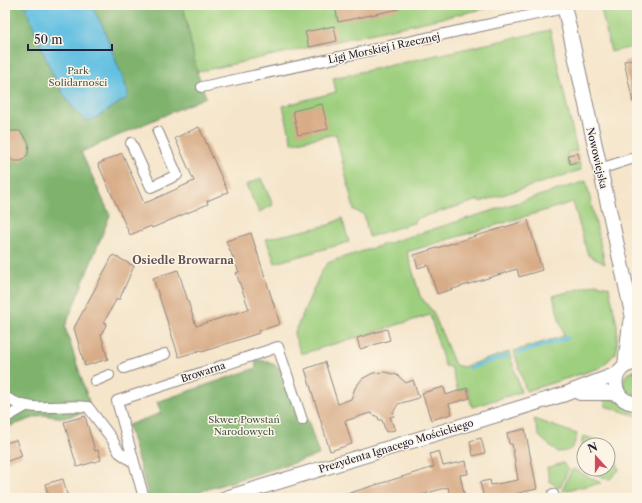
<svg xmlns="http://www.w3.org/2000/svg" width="642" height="503" font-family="'Libre Caslon Text',serif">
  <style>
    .green { fill: #9dcf7e; stroke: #60785c }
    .forest { fill: #7eb26d; stroke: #506a54 }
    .water { fill: #64c0e2; stroke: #43718e }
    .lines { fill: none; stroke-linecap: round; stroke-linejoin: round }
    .stream { stroke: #64c0e2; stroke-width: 3.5 }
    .building { fill: #d8ac87 }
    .street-casing { stroke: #8c8482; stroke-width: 12 }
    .secondary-casing { stroke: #8c8482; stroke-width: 16 }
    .street { stroke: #fff; stroke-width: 10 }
    .secondary { stroke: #fff; stroke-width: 14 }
    .labels { text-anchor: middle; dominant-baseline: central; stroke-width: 3; stroke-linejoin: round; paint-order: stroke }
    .street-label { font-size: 10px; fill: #22223b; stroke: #fcf5e5 }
    .park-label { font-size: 10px; fill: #47564f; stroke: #fcf5e5 }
    .neighbourhood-label { font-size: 11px; font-weight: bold; fill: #625256; stroke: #fcf5e5 }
  </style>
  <rect width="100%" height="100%" fill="#fcf5e5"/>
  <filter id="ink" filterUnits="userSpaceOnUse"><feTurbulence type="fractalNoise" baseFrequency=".025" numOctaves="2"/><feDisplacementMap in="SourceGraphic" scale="8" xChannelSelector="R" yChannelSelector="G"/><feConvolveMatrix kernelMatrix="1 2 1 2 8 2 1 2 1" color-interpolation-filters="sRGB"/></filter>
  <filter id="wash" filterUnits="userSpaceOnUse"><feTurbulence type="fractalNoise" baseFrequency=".012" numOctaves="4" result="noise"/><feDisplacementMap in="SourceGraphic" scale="16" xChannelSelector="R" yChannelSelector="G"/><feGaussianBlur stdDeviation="0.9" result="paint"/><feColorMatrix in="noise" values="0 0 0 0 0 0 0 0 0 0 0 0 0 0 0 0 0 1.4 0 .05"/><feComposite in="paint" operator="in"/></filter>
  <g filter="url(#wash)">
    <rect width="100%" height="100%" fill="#f5e5ca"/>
    <!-- green -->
    <path class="green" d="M 183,5 L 501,5 L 197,72 Z
      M 600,5 L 637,5 L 637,46 L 611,52 Z
      M 550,30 L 577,151 L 567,153 L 569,165 L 580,163 L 581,170 L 480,202 L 479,200 L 415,219 L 416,222 L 369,237 L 364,215 L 354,210 L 336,134 L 292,143 L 283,106 L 336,92 L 333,78 Z
      M 261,178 L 273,205 L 259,212 L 246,185 Z
      M 586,181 L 605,264 L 588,255 L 573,202 L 407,252 L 420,296 L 433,312 L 455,365 L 463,367 L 509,352 L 521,392 L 472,407 L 467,388 L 458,391 L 451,367 L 445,366 L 430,315 L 301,354 L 294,334 L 322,270 L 328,263 L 338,259 Z
      M 342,218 L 349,242 L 275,263 L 266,239 L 329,225 Z
      M 597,284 L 609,287 L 617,325 L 617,349 L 615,354 L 600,368 L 526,391 L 514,351 L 564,336 L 553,296 Z
      M 637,370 L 637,395 L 636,395 C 625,393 620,383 627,374 Z
      M 604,396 L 630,407 L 637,416 L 605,406 Z
      M 534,419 L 577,434 C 574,449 572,451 557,452 L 539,436 Z
      M 583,436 L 610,444 L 613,447 L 619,470 L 609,480 L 585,469 L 608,469 L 608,445 L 584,445 L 584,466 L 580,451 Z
      M 563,463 L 568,470 L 560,488 L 550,482 L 547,468 Z
      M 574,469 L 601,483 L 562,491 L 571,471 Z"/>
    <!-- forest -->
    <path class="forest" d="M 5,5 L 183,5 L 197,72 L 206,97 L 81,152 L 110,215 L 65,327 L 89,402 L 84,412 L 64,418 L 42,415 L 5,428 Z
      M 255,360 L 268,361 L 281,369 L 299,423 L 308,420 L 319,455 L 179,498 L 149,498 L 128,425 L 161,413 L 157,402 L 256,368 Z"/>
    <!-- water -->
    <path class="water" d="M 25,5 L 91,5 L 103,27 L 128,92 L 127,98 L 92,120 L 85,121 C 55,94 40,42 25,5 Z"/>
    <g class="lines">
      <!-- stream -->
      <path class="stream" d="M 519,353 L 567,338
        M 469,368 L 507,356"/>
    </g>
    <g id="blocks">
      <!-- building -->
      <path class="building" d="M 335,5 L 398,5 L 399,9 L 338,22 Z
        M 334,26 L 337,41 L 309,47 L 305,32 Z
        M 637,58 L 637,102 L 633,102 L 624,61 Z
        M 322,104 L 328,129 L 298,135 L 293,111 Z
        M 199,127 L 228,192 L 207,201 L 208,204 L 152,228 L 151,226 L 130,235 L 98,164 L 122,153 L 144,203 L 150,201 L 194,181 L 175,138 Z
        M 12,131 L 20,131 L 29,143 L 28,154 L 22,161 L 13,161 L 5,152 L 5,135 Z
        M 578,153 L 580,161 L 570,164 L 568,155 Z
        M 528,220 L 542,270 L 519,277 L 517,269 L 437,294 L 428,265 L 418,268 L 414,255 Z
        M 251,233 L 280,324 L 259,331 L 259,333 L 202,352 L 201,350 L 179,357 L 153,278 L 178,270 L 196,326 L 249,309 L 236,273 L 239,272 L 226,241 Z
        M 113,255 L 134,266 L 119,300 L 117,298 L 104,322 L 107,323 L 101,335 L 108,359 L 85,366 L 74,328 Z
        M 387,329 L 390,340 L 360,349 L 357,338 Z
        M 325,362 L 338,404 L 351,399 L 355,388 L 362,379 L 373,373 L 385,372 L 397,375 L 406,383 L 413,380 L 419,398 L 398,404 L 393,413 L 394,416 L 390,417 L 395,430 L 386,432 L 382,420 L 379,420 L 378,417 L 370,413 L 345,421 L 352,444 L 330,451 L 305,369 Z
        M 444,387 L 446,395 L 467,388 L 470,398 L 449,404 L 452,414 L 431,420 L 422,393 Z
        M 85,416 L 95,451 L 98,450 L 101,460 L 77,467 L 64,422 Z
        M 525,429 L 537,489 L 496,498 L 484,498 L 480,482 L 490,480 L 491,485 L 518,480 L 512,444 L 509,444 L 507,433 Z
        M 481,438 L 485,453 L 473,456 L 470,441 Z
        M 16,440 L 22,456 L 5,462 L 5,443 Z
        M 439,451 L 443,466 L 466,461 L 468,474 L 460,475 L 465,498 L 450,498 L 448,487 L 411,498 L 341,498 L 340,496 L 434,467 L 430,454 Z
        M 63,479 L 68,498 L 49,498 L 45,484 Z"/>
    </g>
  </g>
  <g filter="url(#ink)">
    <use href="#blocks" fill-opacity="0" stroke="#8c8482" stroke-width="1"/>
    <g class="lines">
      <defs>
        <path id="street" d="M 202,87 L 564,8
          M 131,143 L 151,187 L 177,175 L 158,132
          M 600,169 L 637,157
          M 124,368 L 165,354
          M 95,381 L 109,375
          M 5,397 C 32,415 60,403 88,407 L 112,439 L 119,452 L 133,462
          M 5,418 L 26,406
          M 553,494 L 554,498
          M 144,498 L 117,401 L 278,347 L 302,420"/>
        <path id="secondary" d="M 564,5 L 637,336
          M 637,363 C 608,363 609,404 637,403
          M 625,365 L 630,323
          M 580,393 L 612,393 L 619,395
          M 226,498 L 565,394 L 617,374"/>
      </defs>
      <!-- street casing -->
      <use href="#street" class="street-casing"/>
      <!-- secondary casing -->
      <use href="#secondary" class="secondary-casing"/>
      <!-- street -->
      <use href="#street" class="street"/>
      <!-- secondary -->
      <use href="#secondary" class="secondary"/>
    </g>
  </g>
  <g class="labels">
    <!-- street labels -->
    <g class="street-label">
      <text transform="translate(384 48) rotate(-12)">Ligi Morskiej i Rzecznej</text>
      <text transform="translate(597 158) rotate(77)">Nowowiejska</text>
      <text transform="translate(203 372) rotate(-18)">Browarna</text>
      <text transform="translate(396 446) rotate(-17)">Prezydenta Ignacego Mościckiego</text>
    </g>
    <!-- park labels -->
    <g class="park-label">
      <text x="78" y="70">Park<tspan x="78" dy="12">Solidarności</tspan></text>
      <text x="244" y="419">Skwer Powstań<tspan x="244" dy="12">Narodowych</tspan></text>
    </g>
    <!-- neighbourhood labels -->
    <g class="neighbourhood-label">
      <text x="183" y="260">Osiedle Browarna</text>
    </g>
  </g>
  <!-- margin -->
  <rect width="642" height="503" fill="none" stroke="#fcf5e5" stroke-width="20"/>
  <!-- north arrow -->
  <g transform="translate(596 457) rotate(339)"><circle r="19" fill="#fcf5e5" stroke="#a5a1a1"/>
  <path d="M0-3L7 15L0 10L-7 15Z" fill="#d1495b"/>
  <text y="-6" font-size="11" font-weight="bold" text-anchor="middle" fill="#22223b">N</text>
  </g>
  <!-- scale -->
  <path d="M28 44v6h84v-6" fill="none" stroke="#22223b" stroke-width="2"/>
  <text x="34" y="44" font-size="12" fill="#22223b" stroke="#fcf5e5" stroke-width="3" paint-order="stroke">50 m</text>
</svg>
